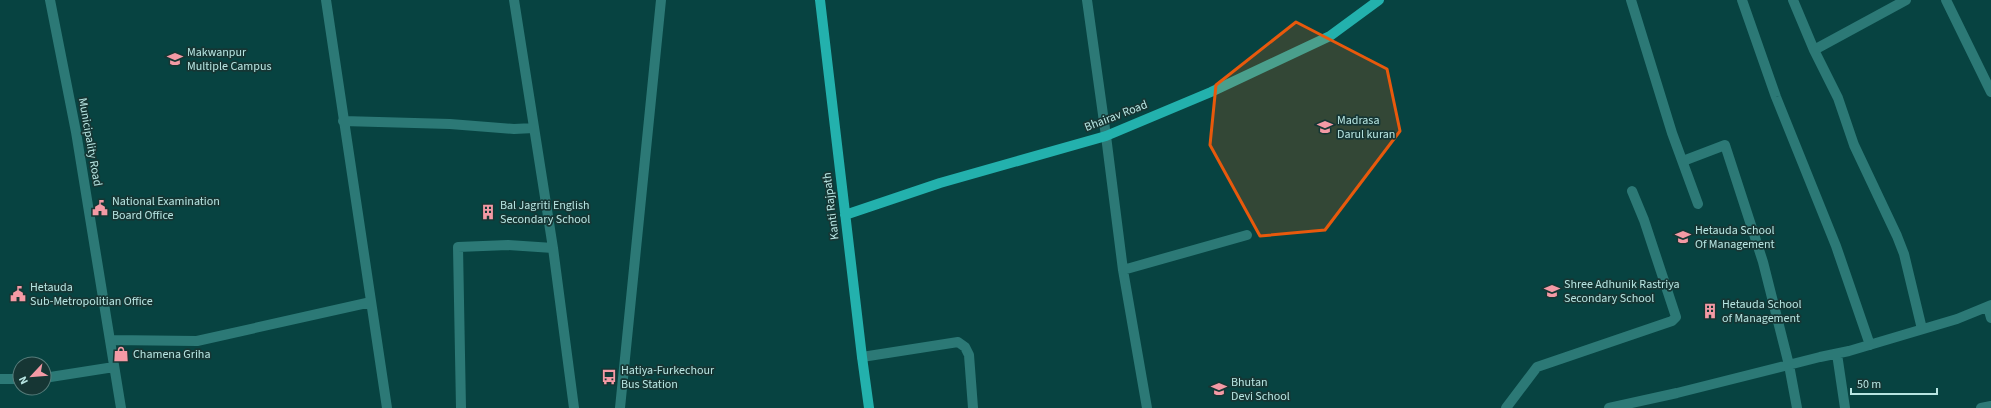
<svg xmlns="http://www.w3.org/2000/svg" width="1991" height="408" font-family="'Source Sans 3',sans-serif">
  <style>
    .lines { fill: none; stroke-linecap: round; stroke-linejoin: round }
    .minor { stroke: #2c7976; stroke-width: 10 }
    .major { stroke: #23b1ad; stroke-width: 10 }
    .marked { fill: #e8590c; fill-opacity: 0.2; stroke: #e8590c; stroke-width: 3; stroke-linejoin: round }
    .labels { text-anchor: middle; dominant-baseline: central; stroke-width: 3.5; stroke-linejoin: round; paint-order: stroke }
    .poi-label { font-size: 12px; fill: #b8e5e2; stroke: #163634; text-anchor: start }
    .street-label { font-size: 12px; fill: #b8e5e2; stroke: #163634 }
  </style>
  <rect width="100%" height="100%" fill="#074341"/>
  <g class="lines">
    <!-- minor -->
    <path class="minor" d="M 50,0 L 76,132 L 121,408
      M 326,0 L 387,408
      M 514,0 L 553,248 L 574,408
      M 1087,0 L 1106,136 L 1123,270 L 1147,408
      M 1631,0 L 1672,133 L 1698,204
      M 1742,0 L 1776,97 L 1836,246 L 1870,345
      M 1793,0 L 1814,50 L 1838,98 L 1854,145 L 1897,236 L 1904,254 L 1922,329
      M 1946,0 L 1991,92
      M 1814,50 L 1906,0
      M 343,121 L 450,124 L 514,129 L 534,128
      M 1683,161 L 1725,145 L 1763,262 L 1789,365 L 1797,408
      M 1123,270 L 1247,235
      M 1988,307 L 1991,318
      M 110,340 L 197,341 L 371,302
      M 1837,354 L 1845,408
      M 862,357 L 958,342 L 965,347 L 969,355 L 973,408
      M 44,378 L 114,367
      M 0,379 L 20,379
      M 461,408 L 458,247 L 508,245 L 553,248
      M 620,408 L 661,0
      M 1506,408 L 1537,367 L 1672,321 L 1676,317 L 1644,220 L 1632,191
      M 1609,408 L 1677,393 L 1820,357 L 1849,351 L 1957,319 L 1991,305
      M 1981,408 L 1991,406"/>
    <!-- major -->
    <path class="major" d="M 820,0 L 862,357 L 869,408
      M 845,215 L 940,183 L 1106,136 L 1211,92 L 1330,36 L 1379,0"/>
  </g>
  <!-- marked area -->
  <path class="marked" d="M 1296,22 L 1387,69 L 1400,131 L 1325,230 L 1260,236 L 1210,145 L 1216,85 Z"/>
  <!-- icons -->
  <defs>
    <symbol id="university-bare" viewBox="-9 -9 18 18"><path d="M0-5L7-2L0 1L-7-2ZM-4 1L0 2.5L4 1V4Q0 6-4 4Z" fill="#f49aa5" stroke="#163634" stroke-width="2.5" paint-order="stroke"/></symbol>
    <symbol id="school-bare" viewBox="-9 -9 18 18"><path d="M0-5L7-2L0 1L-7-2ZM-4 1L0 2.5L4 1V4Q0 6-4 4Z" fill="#f49aa5" stroke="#163634" stroke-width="2.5" paint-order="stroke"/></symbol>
    <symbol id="civic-bare" viewBox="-9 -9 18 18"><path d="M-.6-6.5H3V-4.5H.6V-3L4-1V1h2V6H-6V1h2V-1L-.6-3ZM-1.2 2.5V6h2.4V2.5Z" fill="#f49aa5" stroke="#163634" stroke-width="2.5" paint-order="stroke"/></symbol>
    <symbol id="building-bare" viewBox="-9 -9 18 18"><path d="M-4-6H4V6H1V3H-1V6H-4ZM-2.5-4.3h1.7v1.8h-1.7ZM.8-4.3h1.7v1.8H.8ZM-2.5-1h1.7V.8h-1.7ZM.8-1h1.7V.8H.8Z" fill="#f49aa5" stroke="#163634" stroke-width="2.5" paint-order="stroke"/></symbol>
    <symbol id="shop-bare" viewBox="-9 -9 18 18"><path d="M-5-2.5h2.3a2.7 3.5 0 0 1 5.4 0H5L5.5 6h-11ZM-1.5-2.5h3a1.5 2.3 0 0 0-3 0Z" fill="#f49aa5" stroke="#163634" stroke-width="2.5" paint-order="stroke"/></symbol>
    <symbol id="bus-bare" viewBox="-9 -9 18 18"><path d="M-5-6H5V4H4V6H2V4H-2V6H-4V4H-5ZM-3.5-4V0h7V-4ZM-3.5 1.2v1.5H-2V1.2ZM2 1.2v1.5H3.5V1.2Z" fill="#f49aa5" stroke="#163634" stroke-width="2.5" paint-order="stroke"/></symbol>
  </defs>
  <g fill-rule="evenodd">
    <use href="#university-bare" x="164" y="48" width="22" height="22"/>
    <use href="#school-bare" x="1314" y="116" width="22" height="22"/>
    <use href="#civic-bare" x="89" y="197" width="22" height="22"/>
    <use href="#building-bare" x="477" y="201" width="22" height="22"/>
    <use href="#school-bare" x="1672" y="226" width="22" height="22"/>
    <use href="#school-bare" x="1541" y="280" width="22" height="22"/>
    <use href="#civic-bare" x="7" y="283" width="22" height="22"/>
    <use href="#building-bare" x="1699" y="300" width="22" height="22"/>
    <use href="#shop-bare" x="110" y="343" width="22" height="22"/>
    <use href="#bus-bare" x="598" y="366" width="22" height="22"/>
    <use href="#school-bare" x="1208" y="378" width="22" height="22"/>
  </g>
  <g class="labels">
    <!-- poi labels -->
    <g class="poi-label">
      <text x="187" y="52">Makwanpur<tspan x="187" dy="14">Multiple Campus</tspan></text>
      <text x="1337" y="120">Madrasa<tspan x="1337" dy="14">Darul kuran</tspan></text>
      <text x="112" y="201">National Examination<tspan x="112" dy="14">Board Office</tspan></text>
      <text x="500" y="205">Bal Jagriti English<tspan x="500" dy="14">Secondary School</tspan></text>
      <text x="1695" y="230">Hetauda School<tspan x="1695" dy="14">Of Management</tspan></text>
      <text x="1564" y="284">Shree Adhunik Rastriya<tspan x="1564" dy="14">Secondary School</tspan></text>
      <text x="30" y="287">Hetauda<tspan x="30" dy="14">Sub-Metropolitian Office</tspan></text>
      <text x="1722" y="304">Hetauda School<tspan x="1722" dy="14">of Management</tspan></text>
      <text x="133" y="354">Chamena Griha</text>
      <text x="621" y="370">Hatiya-Furkechour<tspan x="621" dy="14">Bus Station</tspan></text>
      <text x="1231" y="382">Bhutan<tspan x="1231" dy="14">Devi School</tspan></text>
    </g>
    <!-- street labels -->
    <g class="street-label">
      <text transform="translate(1116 116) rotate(-21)">Bhairav Road</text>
      <text transform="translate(90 142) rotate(80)">Municipality Road</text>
      <text transform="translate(831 206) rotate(-97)">Kanti Rajpath</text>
    </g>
  </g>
  <!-- north arrow -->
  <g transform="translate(32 376) rotate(244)"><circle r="19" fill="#163634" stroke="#577c7a"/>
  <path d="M0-3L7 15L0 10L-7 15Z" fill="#f49aa5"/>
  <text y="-6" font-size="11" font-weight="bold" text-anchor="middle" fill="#b8e5e2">N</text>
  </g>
  <!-- scale -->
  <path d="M1851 388v6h86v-6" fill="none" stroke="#b8e5e2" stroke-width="2"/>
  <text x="1857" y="388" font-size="12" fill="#b8e5e2" stroke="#163634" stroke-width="3" paint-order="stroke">50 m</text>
</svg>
